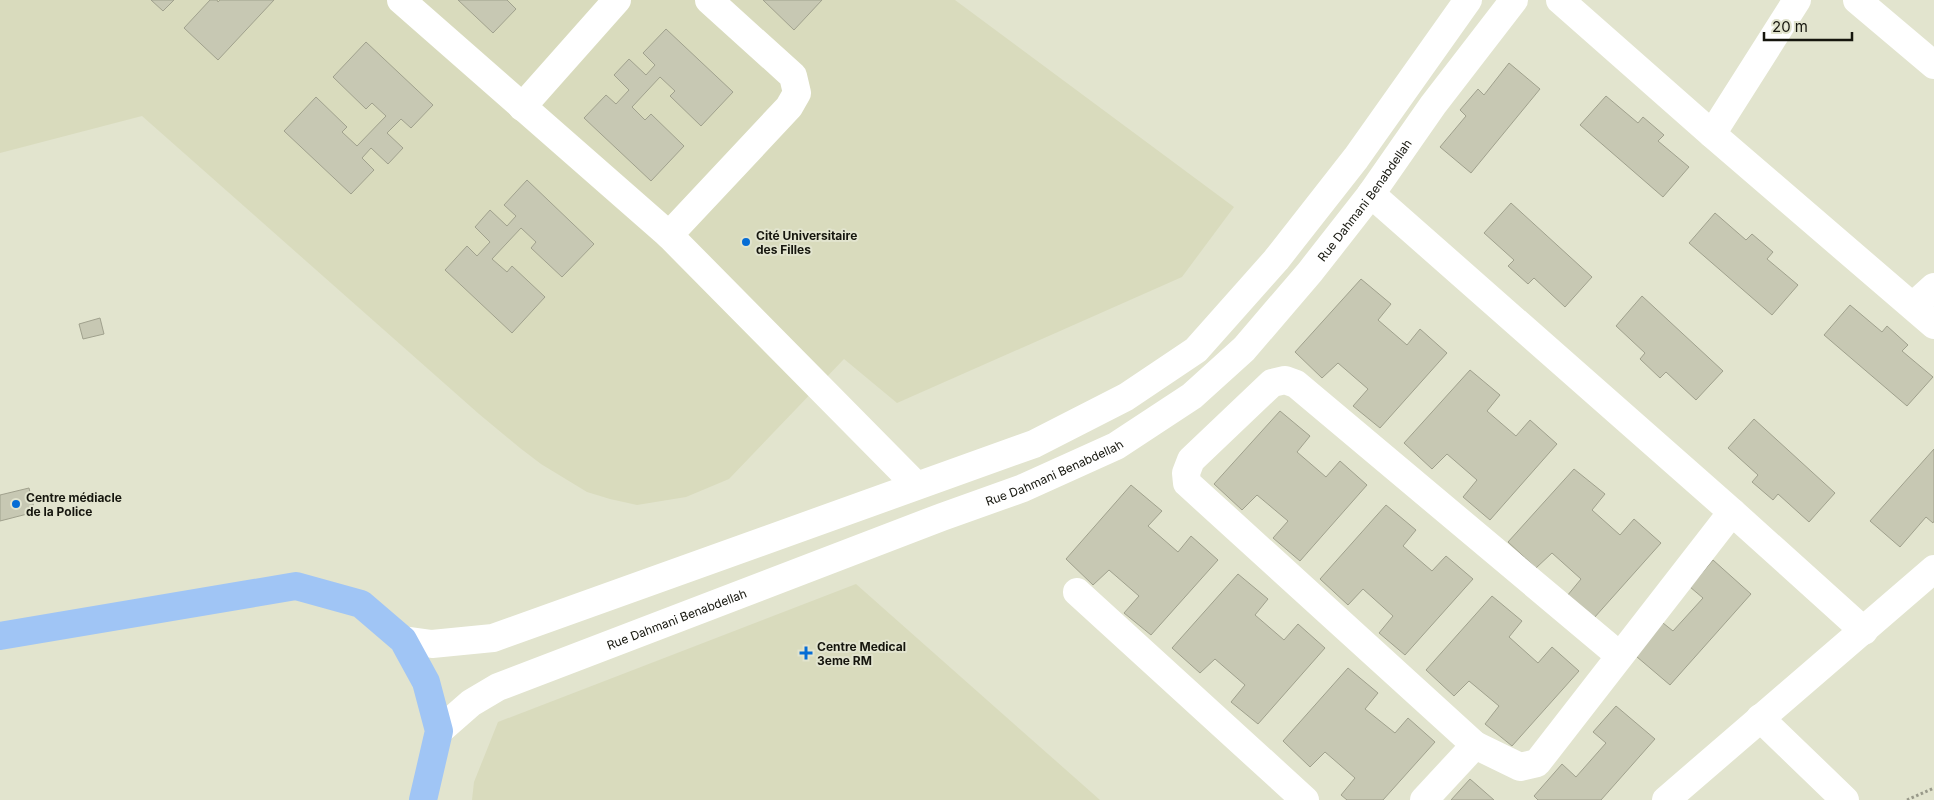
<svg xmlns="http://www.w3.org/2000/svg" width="1934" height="800" font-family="Inter,sans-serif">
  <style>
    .built { fill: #d9dbbd }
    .building { fill: #c7c8b3; stroke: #a0a18d }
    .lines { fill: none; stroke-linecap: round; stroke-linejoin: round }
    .path { stroke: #989989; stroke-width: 3; stroke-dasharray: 2.5 2.5; stroke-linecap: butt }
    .minor { stroke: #fff; stroke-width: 28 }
    .major { stroke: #a0c5f5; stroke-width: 28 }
    .poi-dot { fill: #066dd5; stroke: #e2e4ce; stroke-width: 2 }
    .labels { text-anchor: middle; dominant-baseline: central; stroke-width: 4; stroke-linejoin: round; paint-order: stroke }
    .street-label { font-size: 12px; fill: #16160e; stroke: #e2e4ce }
    .poi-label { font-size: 12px; font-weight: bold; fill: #16160e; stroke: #e2e4ce; text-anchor: start }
  </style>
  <rect width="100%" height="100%" fill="#e2e4ce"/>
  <!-- built -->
  <path class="built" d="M 0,0 L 955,0 L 1234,207 L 1182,277 L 897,403 L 844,359 L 729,479 L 686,497 L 637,505 L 610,499 L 587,492 L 541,464 L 520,448 L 479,414 L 142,116 L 0,153 Z
    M 856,584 L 1100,800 L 472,800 L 474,782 L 498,722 Z"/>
  <!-- building -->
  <path class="building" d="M 151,0 L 174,0 L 163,11 Z
    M 210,0 L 217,0 L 218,2 L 220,0 L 274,0 L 218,60 L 184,28 Z
    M 458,0 L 507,0 L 516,9 L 493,33 Z
    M 763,0 L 822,0 L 794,30 Z
    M 666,29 L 733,92 L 701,126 L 670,96 L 675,91 L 660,77 L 632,107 L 645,120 L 651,114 L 684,146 L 651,181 L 584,118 L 606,95 L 616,104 L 629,90 L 614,75 L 629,59 L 646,75 L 655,65 L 643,53 Z
    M 366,42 L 433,105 L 411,128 L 401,119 L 387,133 L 403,148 L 388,164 L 371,148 L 362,158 L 374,170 L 351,194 L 284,131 L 316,97 L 347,127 L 342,132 L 357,146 L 386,116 L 372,103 L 366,109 L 333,77 Z
    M 1509,63 L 1540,89 L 1471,173 L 1440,147 L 1466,116 L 1460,110 L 1478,89 L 1484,95 Z
    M 1606,96 L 1638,123 L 1643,117 L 1664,135 L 1658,141 L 1689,167 L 1663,197 L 1580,125 Z
    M 527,180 L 594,244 L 562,277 L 531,248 L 536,242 L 521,228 L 492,259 L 507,272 L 512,266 L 545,297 L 512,333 L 445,270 L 467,246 L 477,256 L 490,242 L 475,227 L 490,210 L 507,226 L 516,216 L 504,205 Z
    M 1511,203 L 1592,277 L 1565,307 L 1534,278 L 1528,284 L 1508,266 L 1514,260 L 1484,233 Z
    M 1715,213 L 1746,240 L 1752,234 L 1773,252 L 1767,259 L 1798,285 L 1772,315 L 1689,243 Z
    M 1361,279 L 1391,304 L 1378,320 L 1407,345 L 1420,329 L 1447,353 L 1380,428 L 1353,406 L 1368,389 L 1338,363 L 1322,378 L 1295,352 Z
    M 1642,296 L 1723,371 L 1696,400 L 1666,372 L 1660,378 L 1640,359 L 1645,353 L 1616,326 Z
    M 1850,305 L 1882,332 L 1887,326 L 1908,345 L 1902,351 L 1933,377 L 1907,406 L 1824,335 Z
    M 100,318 L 104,334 L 83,339 L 79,324 Z
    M 1470,370 L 1500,395 L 1487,411 L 1516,436 L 1530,420 L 1557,444 L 1490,520 L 1463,497 L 1477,480 L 1447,454 L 1432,469 L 1404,443 Z
    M 1280,411 L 1310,436 L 1297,452 L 1326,477 L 1340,461 L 1367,485 L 1300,561 L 1273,538 L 1288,521 L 1257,495 L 1242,510 L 1214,484 Z
    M 1754,419 L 1835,493 L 1809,522 L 1778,494 L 1773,500 L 1752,482 L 1758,475 L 1728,448 Z
    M 1934,449 L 1934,521 L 1933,523 L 1926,517 L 1900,547 L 1870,521 Z
    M 1574,469 L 1605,494 L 1592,510 L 1620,535 L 1634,519 L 1661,543 L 1594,618 L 1567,596 L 1581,579 L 1552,553 L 1536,568 L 1508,542 Z
    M 1131,485 L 1162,511 L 1148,526 L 1178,552 L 1191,536 L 1218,560 L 1151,635 L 1124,613 L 1139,596 L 1109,570 L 1093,585 L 1066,559 Z
    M 29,488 L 35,512 L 0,521 L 0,495 Z
    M 1386,505 L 1416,530 L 1403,546 L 1432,571 L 1446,556 L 1473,579 L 1405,655 L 1379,633 L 1393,616 L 1363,589 L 1348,605 L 1320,579 Z
    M 1713,560 L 1751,594 L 1670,685 L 1630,651 L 1658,619 L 1673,631 L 1703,598 L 1690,587 Z
    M 1238,574 L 1268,599 L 1255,615 L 1284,640 L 1298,624 L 1325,648 L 1258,724 L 1231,702 L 1245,685 L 1215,659 L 1200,673 L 1172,648 Z
    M 1492,596 L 1522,621 L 1509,637 L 1538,663 L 1552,647 L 1579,671 L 1512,746 L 1485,724 L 1499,706 L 1469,681 L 1454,696 L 1426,670 Z
    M 1348,668 L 1378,693 L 1365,709 L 1395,733 L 1408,718 L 1435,742 L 1383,800 L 1347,800 L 1341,795 L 1355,778 L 1325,752 L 1310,767 L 1283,741 Z
    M 1616,706 L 1655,739 L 1601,800 L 1538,800 L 1534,796 L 1562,764 L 1576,777 L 1606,743 L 1593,732 Z
    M 1470,779 L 1494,800 L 1451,800 Z"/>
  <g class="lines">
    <!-- path -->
    <path class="path" d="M 1907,800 L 1934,788"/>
    <!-- minor -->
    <g class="minor">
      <path d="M 401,0 L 669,235 L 916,485"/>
      <path d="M 1560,0 L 1712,134 L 1934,325"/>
      <path d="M 1857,0 L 1934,65"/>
      <path d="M 522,107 L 617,0"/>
      <path d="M 1712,134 L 1797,0"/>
      <path d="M 1371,194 L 1732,512 L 1864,631"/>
      <path d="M 669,235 L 789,107 L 797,93 L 793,76 L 709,0"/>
      <path d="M 1913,306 L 1934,287"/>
      <path d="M 1077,592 L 1305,800"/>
      <path d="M 403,640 L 432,644 L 493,638 L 1034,444 L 1126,397 L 1196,350 L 1276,260 L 1356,158 L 1468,0"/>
      <path d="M 1620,656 L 1296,384 L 1285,380 L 1272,383 L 1191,460 L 1186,473 L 1187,483 L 1475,745 L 1520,767 L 1537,763 L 1732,512"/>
      <path d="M 1760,718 L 1845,800"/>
      <path id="s1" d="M 439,731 L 471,703 L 498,687 L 942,517 L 1023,488 L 1116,446 L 1192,396 L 1244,349 L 1310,272 L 1371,194 L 1433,105 L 1514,0"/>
      <path d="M 1424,800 L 1475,745"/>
      <path d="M 1666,800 L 1934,569"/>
    </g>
    <!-- major -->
    <path class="major" d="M 0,636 L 296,586 L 361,604 L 403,640 L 426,682 L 439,731 L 423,800"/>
  </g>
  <!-- markers -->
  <g class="poi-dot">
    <circle cx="746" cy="242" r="5"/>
    <circle cx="16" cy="504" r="5"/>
    <path d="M803.5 645.5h5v5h5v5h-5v5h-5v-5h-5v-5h5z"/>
  </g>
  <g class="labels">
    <!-- street labels -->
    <g class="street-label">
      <text stroke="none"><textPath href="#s1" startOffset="1090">Rue Dahmani Benabdellah</textPath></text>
      <text stroke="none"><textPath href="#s1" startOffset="670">Rue Dahmani Benabdellah</textPath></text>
      <text stroke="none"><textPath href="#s1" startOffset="265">Rue Dahmani Benabdellah</textPath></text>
    </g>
    <!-- poi labels -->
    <g class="poi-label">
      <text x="756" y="235">Cité Universitaire<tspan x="756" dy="14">des Filles</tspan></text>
      <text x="26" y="497">Centre médiacle<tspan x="26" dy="14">de la Police</tspan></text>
      <text x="817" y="646">Centre Medical<tspan x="817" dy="14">3eme RM</tspan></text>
    </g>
  </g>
  <!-- scale -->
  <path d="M1764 32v8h88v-8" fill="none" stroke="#16160e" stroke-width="2.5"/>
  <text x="1772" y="32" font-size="15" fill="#16160e" stroke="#e2e4ce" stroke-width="4" paint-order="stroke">20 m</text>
</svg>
